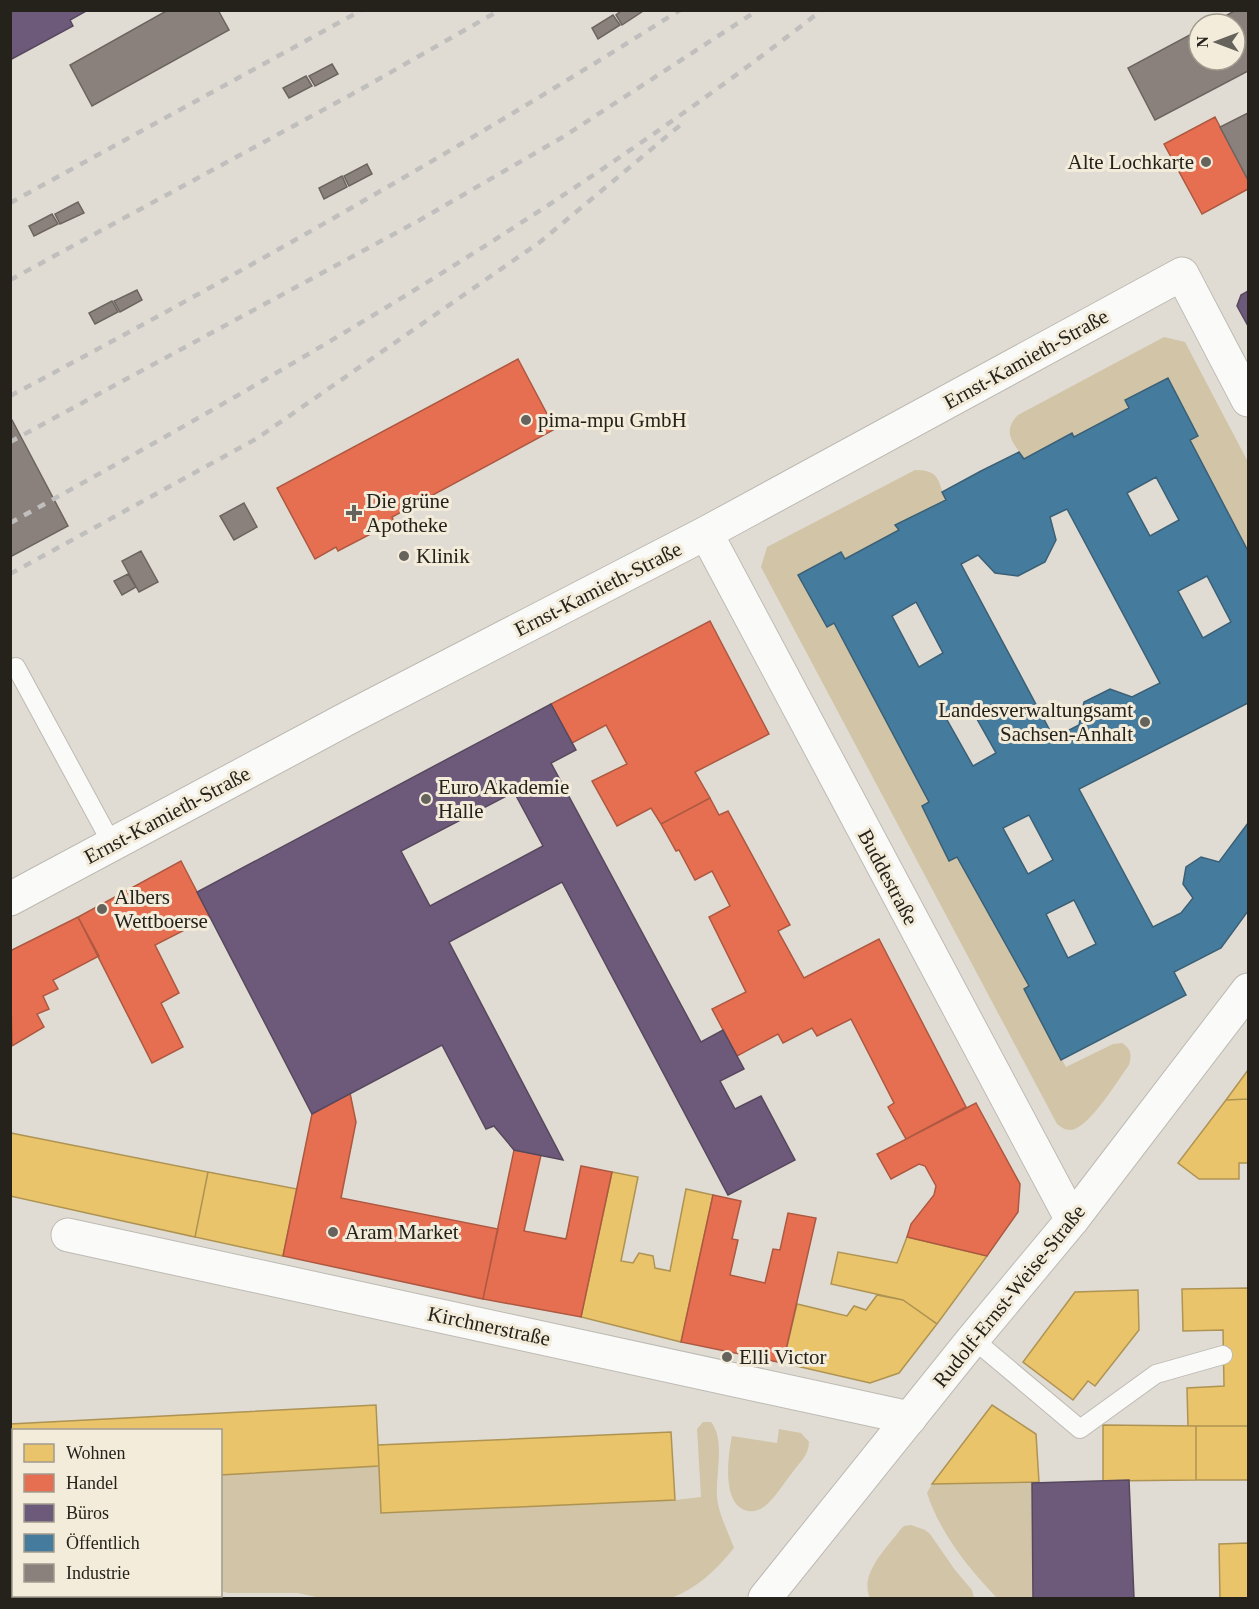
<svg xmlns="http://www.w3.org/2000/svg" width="1259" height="1609" font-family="Georgia,serif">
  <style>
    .green { fill: #d1c4a7 }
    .homes { fill: #e9c46a; stroke: #ae9353; stroke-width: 1.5 }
    .shops { fill: #e76f51; stroke: #ad5841; stroke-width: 1.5 }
    .offices { fill: #6d597a; stroke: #57485e; stroke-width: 1.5; fill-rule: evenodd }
    .public { fill: #457b9d; stroke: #3b6076; stroke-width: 1.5; fill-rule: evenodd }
    .industry { fill: #8a817c; stroke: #6c645f; stroke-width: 1.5 }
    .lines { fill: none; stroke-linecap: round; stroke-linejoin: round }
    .lane-casing { stroke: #bdbab3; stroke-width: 20 }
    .street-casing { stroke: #bdbab3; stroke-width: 35 }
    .secondary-casing { stroke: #bdbab3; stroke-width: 35 }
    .primary-casing { stroke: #bdbab3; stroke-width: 35 }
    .lane { stroke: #fafaf8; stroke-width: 18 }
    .street { stroke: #fafaf8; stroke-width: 33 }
    .secondary { stroke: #fafaf8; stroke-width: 33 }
    .primary { stroke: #fafaf8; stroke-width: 33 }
    .rail { stroke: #c0bfbd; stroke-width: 4.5; stroke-dasharray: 8 8; stroke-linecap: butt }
    .poi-dot { fill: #66635c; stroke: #f3ecda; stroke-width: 2 }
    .labels { text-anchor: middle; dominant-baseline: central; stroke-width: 6; stroke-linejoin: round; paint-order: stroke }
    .poi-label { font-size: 21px; fill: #25221c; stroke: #f3ecda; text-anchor: start }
    .street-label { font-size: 21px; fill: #25221c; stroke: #f3ecda }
  </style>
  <rect width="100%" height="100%" fill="#e0dcd3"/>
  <!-- green -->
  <path class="green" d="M 1164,337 L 1185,342 L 1248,462 L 1248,551 L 1190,440 L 1168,379 L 1125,400 L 1129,408 L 1074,437 L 1072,434 L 1024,459 C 1014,443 1001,432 1018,415 Z
    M 915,470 C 941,470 937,481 946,500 L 895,525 L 899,530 L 845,559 L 799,575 L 827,627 L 834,624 L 929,802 L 922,807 L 949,861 L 957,857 L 1029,986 L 1024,990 L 1066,1067 L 1113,1044 L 1122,1043 C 1131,1049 1132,1054 1129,1065 C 1118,1080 1088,1130 1070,1130 C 1065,1130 1061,1127 1057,1124 L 761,567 L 767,547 Z
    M 703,1422 L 711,1422 C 727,1442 713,1480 718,1504 C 721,1519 729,1534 734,1548 C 716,1570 698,1588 671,1598 L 321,1598 L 298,1593 L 228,1593 L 221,1591 L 221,1475 L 379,1466 L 675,1500 L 701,1497 L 697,1429 Z
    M 779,1429 L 801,1433 L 809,1442 C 809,1455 799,1463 792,1473 C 783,1484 775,1498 765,1506 C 760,1510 754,1512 748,1511 C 721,1506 728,1455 732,1436 L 777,1443 Z
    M 1032,1483 L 1033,1598 L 997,1598 C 969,1569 940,1533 927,1493 L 932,1484 Z
    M 911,1525 L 925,1530 L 930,1534 L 955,1570 L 972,1590 L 974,1598 L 870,1598 C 859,1574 886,1549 900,1530 L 904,1526 Z"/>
  <!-- homes -->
  <path class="homes" d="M 1248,1070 L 1248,1099 L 1226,1100 Z
    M 1248,1099 L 1248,1163 L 1239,1163 L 1239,1179 L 1199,1179 L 1178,1163 L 1226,1100 Z
    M 11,1133 L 208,1172 L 195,1237 L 10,1196 Z
    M 208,1172 L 297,1189 L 283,1256 L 195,1237 Z
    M 612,1172 L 638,1177 L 621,1261 L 633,1263 L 639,1253 L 653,1256 L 655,1268 L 670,1271 L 686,1189 L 713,1195 L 681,1342 L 581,1317 Z
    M 907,1237 L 987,1256 L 937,1324 L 903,1300 L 831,1284 L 838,1252 L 897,1263 Z
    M 1248,1288 L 1248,1426 L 1188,1426 L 1187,1388 L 1224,1386 L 1223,1330 L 1183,1331 L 1182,1289 Z
    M 1138,1290 L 1139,1330 L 1095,1386 L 1088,1381 L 1073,1400 L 1023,1362 L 1075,1292 Z
    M 877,1295 L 903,1300 L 937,1324 L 899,1373 L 870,1383 L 783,1363 L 797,1304 L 847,1316 L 854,1306 L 866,1310 Z
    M 376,1405 L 379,1466 L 220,1475 L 220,1430 L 14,1430 L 14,1485 L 10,1486 L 10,1424 Z
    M 992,1405 L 1036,1434 L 1039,1482 L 932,1484 Z
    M 1103,1425 L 1196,1426 L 1196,1480 L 1103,1481 Z
    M 1196,1426 L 1248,1426 L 1248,1480 L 1196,1480 Z
    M 671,1432 L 675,1500 L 381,1513 L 378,1445 Z
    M 1248,1543 L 1248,1598 L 1220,1598 L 1219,1544 Z"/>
  <!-- shops -->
  <path class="shops" d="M 1215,117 L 1248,180 L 1248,189 L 1202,214 L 1164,144 Z
    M 518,359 L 555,429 L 392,517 L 394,522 L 338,551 L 336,547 L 315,559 L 277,488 Z
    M 710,621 L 769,734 L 695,772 L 710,798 L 661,824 L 651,808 L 617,826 L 592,781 L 627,764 L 606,725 L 572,743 L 551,704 Z
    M 710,798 L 719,815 L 728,811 L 790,925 L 778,931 L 804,978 L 879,939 L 966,1107 L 906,1139 L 888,1107 L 894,1103 L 851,1019 L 817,1036 L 812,1028 L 783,1043 L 778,1034 L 737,1056 L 712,1009 L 746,992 L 709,917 L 730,906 L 712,871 L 695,880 L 679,850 L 676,851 L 661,824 Z
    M 181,861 L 210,917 L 155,945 L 179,993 L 161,1003 L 183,1047 L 152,1063 L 78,917 Z
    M 78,917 L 99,956 L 53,980 L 58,989 L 43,996 L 49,1009 L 37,1014 L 44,1027 L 12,1046 L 10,951 Z
    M 350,1093 L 356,1122 L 341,1198 L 498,1229 L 483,1299 L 283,1256 L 312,1114 Z
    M 976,1103 L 1020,1184 L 1018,1212 L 987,1256 L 907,1237 L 911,1224 L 934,1195 L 936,1186 L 925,1166 L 919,1164 L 891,1179 L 877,1154 Z
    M 514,1150 L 541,1155 L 524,1231 L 566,1239 L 581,1166 L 612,1172 L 581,1317 L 483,1299 Z
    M 713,1195 L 741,1201 L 732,1239 L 738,1240 L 730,1275 L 765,1283 L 773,1249 L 780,1250 L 788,1213 L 816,1218 L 783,1363 L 681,1342 Z"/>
  <!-- offices -->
  <path class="offices" d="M 10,10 L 88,10 L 70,20 L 73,26 L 10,60 Z
    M 1248,291 L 1248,326 L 1237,306 L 1241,295 Z
    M 551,704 L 576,750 L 551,763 L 701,1042 L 723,1030 L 744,1069 L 720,1081 L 735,1109 L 761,1096 L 795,1160 L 728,1195 L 562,882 L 449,942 L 563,1160 L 514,1150 L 494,1126 L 486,1129 L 442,1045 L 312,1114 L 197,892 ZM 514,792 L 543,846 L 430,906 L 401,851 Z
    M 1129,1480 L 1134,1598 L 1033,1598 L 1032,1483 Z"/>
  <!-- public -->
  <path class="public" d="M 1168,378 L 1198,436 L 1190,440 L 1248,551 L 1248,703 L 1079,789 L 1153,927 L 1181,913 L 1193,898 L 1183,884 L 1186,867 L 1201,857 L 1219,862 L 1248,823 L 1248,911 L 1221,948 L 1174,972 L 1186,995 L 1061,1060 L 1024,989 L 1029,986 L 957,857 L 949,861 L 922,806 L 929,802 L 834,623 L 827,627 L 798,575 L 841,552 L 845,559 L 899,530 L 895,525 L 946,500 L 942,492 L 981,471 L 1019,452 L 1024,459 L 1072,433 L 1074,437 L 1129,408 L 1125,400 ZM 1156,477 L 1179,520 L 1150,536 L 1127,493 ZM 1067,509 L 1160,683 L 1132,697 L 1110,689 L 1084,702 L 1079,725 L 1054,738 L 961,564 L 978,555 L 995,573 L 1018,576 L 1045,562 L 1056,540 L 1050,517 ZM 1207,576 L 1231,622 L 1203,638 L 1178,591 ZM 916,602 L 943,653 L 919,667 L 892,616 ZM 969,705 L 996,753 L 973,766 L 946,718 ZM 1029,815 L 1053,860 L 1028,874 L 1003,828 ZM 1074,900 L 1096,944 L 1068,958 L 1046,914 Z"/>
  <!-- industry -->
  <path class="industry" d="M 168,10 L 218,10 L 229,30 L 92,106 L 70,65 Z
    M 622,10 L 643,10 L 643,11 L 622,25 L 616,15 Z
    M 1236,10 L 1248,10 L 1248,71 L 1155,120 L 1128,68 L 1199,30 L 1199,60 L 1235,60 L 1235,24 L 1211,24 Z
    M 613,15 L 620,25 L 598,39 L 592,28 Z
    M 332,64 L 338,74 L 315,86 L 309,76 Z
    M 306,76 L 312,86 L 289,98 L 283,88 Z
    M 1248,113 L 1248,180 L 1220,127 Z
    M 367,164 L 372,174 L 349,186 L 344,176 Z
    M 342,176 L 347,187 L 324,199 L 319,188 Z
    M 78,202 L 84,213 L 60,224 L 55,214 Z
    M 52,214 L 58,224 L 34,236 L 29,226 Z
    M 137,290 L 142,300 L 120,312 L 114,301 Z
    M 112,301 L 118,312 L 95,324 L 89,313 Z
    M 10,420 L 12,420 L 68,526 L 10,557 Z
    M 244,503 L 257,527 L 234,540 L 220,516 Z
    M 141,551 L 158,582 L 139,592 L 122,561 Z
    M 128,574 L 136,587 L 122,595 L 114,581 Z"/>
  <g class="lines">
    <defs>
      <path id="lane" d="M 10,670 L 16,667 L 112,844
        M 973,1339 L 1080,1429 L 1156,1374 L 1223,1355"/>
      <path id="street" d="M 706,533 L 1072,1220
        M 10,899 L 350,717 L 706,533 L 1182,274 L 1248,400
        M 68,1235 L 910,1418"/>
      <path id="secondary" d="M 765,1598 L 973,1339 L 1072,1220 L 1248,990"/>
      <path id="primary" d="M 10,1559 L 14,1560
        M 118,1596 L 125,1598"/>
    </defs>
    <!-- lane casing -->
    <use href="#lane" class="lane-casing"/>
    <!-- street casing -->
    <use href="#street" class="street-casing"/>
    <!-- secondary casing -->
    <use href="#secondary" class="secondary-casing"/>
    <!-- primary casing -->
    <use href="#primary" class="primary-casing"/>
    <!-- lane -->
    <use href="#lane" class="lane"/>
    <!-- street -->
    <use href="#street" class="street"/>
    <!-- secondary -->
    <use href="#secondary" class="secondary"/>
    <!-- primary -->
    <use href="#primary" class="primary"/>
    <!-- rail -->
    <path class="rail" d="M 10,203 L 362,10
      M 10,280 L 356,92 L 500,10
      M 10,396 C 238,275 462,148 680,10
      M 10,442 L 418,221 L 563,137 L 758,10
      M 10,523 C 291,369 569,207 822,10
      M 10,574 L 256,439 L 540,242 L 684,122"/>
  </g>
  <!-- markers -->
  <g class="poi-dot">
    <circle cx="1206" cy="162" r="6"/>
    <circle cx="526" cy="420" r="6"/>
    <path d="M351 504h6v6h6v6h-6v6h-6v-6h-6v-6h6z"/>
    <circle cx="404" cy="556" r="6"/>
    <circle cx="1145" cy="722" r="6"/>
    <circle cx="426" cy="799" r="6"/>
    <circle cx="102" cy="909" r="6"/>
    <circle cx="333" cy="1232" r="6"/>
    <circle cx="727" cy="1357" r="6"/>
  </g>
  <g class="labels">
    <!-- poi labels -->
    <g class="poi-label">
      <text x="1194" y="162" text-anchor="end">Alte Lochkarte</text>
      <text x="538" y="420">pima-mpu GmbH</text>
      <text x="366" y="501">Die grüne<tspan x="366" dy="24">Apotheke</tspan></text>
      <text x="416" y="556">Klinik</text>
      <text x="1133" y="710" text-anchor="end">Landesverwaltungsamt<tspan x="1133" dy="24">Sachsen-Anhalt</tspan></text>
      <text x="438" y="787">Euro Akademie<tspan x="438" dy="24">Halle</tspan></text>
      <text x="114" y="897">Albers<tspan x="114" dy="24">Wettboerse</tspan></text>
      <text x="345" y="1232">Aram Market</text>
      <text x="739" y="1357">Elli Victor</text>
    </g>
    <!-- street labels -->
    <g class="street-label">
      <text transform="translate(1026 359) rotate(-29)">Ernst-Kamieth-Straße</text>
      <text transform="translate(598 589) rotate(-27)">Ernst-Kamieth-Straße</text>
      <text transform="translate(167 815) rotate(-28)">Ernst-Kamieth-Straße</text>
      <text transform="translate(888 877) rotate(62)">Buddestraße</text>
      <text transform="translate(1009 1296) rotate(-51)">Rudolf-Ernst-Weise-Straße</text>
      <text transform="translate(489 1326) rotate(12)">Kirchnerstraße</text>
    </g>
  </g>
  <!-- border -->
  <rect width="1259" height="1609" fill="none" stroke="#25221c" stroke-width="24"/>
  <!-- legend -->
  <rect x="12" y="1429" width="210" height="168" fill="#f3ecda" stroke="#a19b8e" stroke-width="1.5"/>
  <rect x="24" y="1444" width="30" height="18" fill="#e9c46a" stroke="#a19b8e" stroke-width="1.5"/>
  <text x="66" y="1459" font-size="18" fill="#25221c">Wohnen</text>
  <rect x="24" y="1474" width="30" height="18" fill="#e76f51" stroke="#a19b8e" stroke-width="1.5"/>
  <text x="66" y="1489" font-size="18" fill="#25221c">Handel</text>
  <rect x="24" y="1504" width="30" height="18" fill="#6d597a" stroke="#a19b8e" stroke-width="1.5"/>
  <text x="66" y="1519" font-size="18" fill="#25221c">Büros</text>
  <rect x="24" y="1534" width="30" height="18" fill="#457b9d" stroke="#a19b8e" stroke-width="1.5"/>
  <text x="66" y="1549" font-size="18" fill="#25221c">Öffentlich</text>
  <rect x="24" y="1564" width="30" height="18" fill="#8a817c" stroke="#a19b8e" stroke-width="1.5"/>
  <text x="66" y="1579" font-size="18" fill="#25221c">Industrie</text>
  <!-- north arrow -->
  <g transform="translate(1217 42) rotate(270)"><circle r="28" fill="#f3ecda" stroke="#a19b8e" stroke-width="1.5"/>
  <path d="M0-4.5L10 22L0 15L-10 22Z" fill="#66635c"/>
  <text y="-9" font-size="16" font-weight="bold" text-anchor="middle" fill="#25221c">N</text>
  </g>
</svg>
